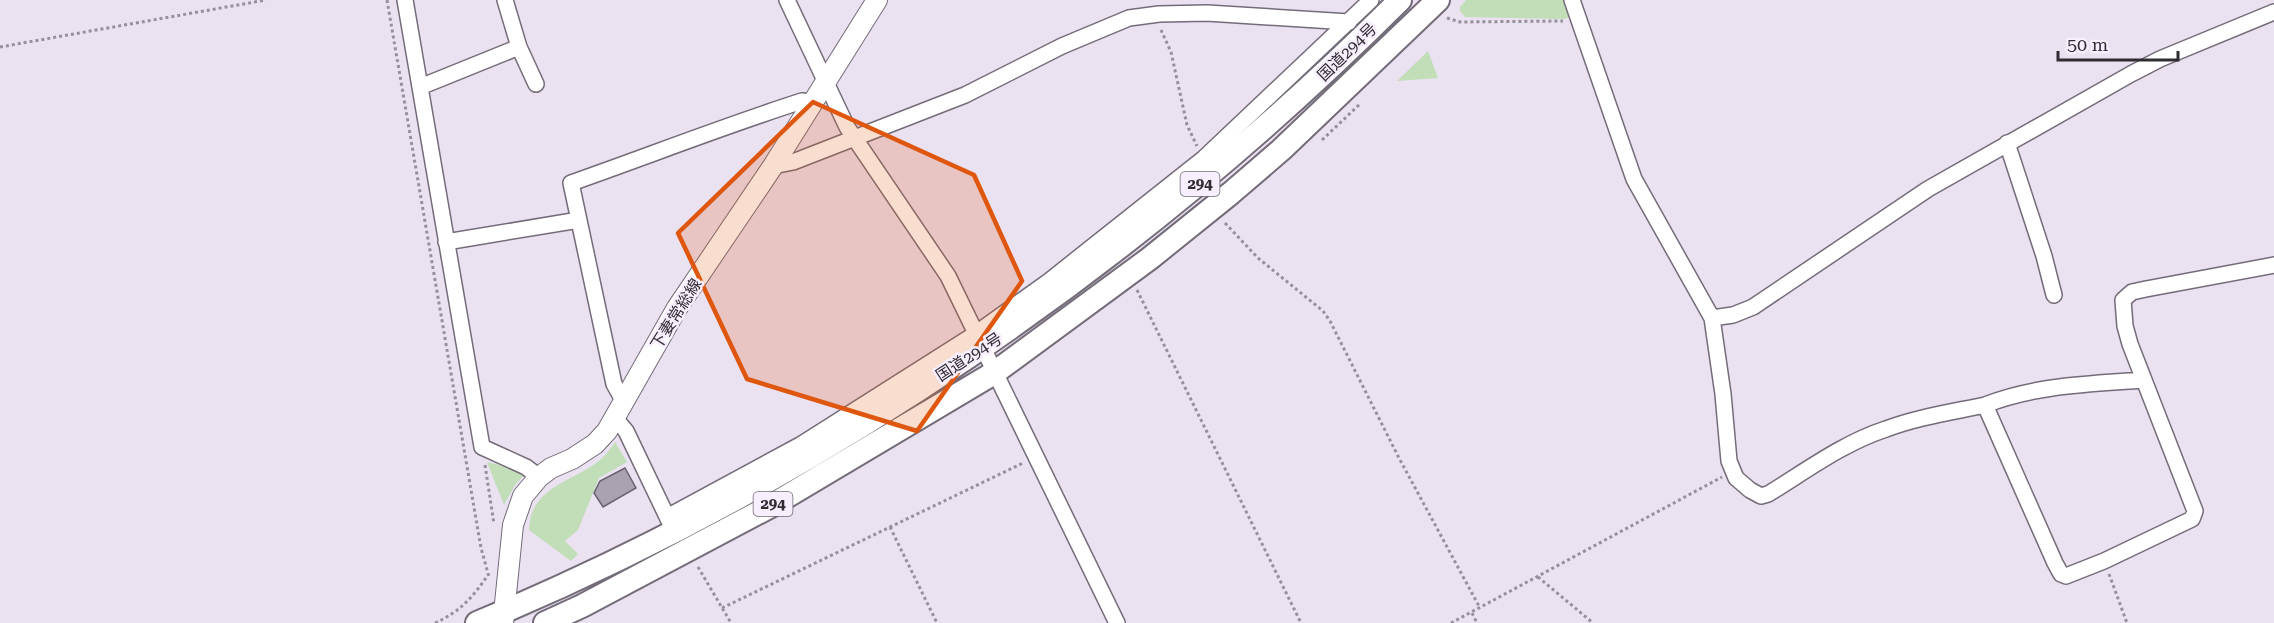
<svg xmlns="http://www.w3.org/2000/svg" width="2274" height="623" font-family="'Roboto Serif','Noto Sans JP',serif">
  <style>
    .green { fill: #c1deb9 }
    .building { fill: #aaa2b0; stroke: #69616e; stroke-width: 1.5 }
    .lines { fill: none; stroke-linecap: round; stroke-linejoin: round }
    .minor-casing { stroke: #746c79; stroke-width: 18 }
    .major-casing { stroke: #746c79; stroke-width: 22 }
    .highway-casing { stroke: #746c79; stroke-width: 26 }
    .path { stroke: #96909b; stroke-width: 3; stroke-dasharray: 3 3; stroke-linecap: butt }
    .minor { stroke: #fff; stroke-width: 15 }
    .major { stroke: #fff; stroke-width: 20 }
    .highway { stroke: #fff; stroke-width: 22 }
    .marked { fill: #df570e; fill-opacity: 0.2; stroke: #df570e; stroke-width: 4.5; stroke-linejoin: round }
    .labels { text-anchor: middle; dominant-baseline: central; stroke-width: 5; stroke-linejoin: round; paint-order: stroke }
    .shield { fill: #f7eefe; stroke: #6c676f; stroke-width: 1.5 }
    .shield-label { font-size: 15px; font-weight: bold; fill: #302d32 }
    .street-label { font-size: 16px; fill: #302d32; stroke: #f7eefe }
  </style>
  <rect width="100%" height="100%" fill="#eae1f1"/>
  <!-- green -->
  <path class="green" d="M 1466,0 L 1565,0 L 1569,17 L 1565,19 L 1465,17 L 1460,11 L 1460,7 Z
    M 1428,51 L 1438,78 L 1397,81 Z
    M 615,442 L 627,462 L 599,478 L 578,530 L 565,541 L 578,554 L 571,561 L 529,530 C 530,488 569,483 596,463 C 604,458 610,449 615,442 Z
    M 487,462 L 521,470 L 523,476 L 515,485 L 504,505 Z"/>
  <!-- building -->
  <path class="building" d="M 625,468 L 636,488 L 603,507 L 594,493 L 600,481 Z"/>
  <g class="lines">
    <defs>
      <path id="minor" d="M 405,0 L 482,447 L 526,467 L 539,477
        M 505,0 L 519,47 L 536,84
        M 787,0 L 847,127 L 948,276 L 1117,623
        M 1572,0 L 1634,179 L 1712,318 L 1733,315 L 1753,307 L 1928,189 L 2131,74 L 2160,59 L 2274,12
        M 420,87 L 519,47
        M 2007,143 L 2044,256 L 2054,295
        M 773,166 L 793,162 L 965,95 L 1062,46 L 1129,18 L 1159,14 L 1207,13 L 1349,22
        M 446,242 L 579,220
        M 1712,318 L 1723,394 L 1729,461 L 1736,478 L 1750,490 L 1761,496 L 1768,494 C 1806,471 1843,443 1886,429 C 1918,417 1952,412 1985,405 L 2055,563 L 2061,574 L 2066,576 L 2104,561 L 2192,519 L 2195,511 L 2130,344 L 2125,326 L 2123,300 L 2132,292 L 2146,289 L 2274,265
        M 624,402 L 614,384 L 571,183 C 648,156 724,126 802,101 L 814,103
        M 1985,405 C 2035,385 2091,384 2144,380
        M 615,418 L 626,431 L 671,525
        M 667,517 L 800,445 L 975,334 L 1049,281 L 1204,158 L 1371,0"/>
      <path id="major" d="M 503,623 L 513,525 L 523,496 L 539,477 L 551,468 L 572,459 L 595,444 L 607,431 L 677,308 L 773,166 L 877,0"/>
      <path id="highway" d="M 477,623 C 823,479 1135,264 1400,0
        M 545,623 L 582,606 L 769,507 L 994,373 L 1149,259 L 1231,193 L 1281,150 L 1438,0"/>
    </defs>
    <!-- minor casing -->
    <use href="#minor" class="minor-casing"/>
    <!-- major casing -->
    <use href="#major" class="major-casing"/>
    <!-- highway casing -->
    <use href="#highway" class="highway-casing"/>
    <!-- path -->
    <path class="path" d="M 387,0 L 481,548 L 489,577
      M 1447,18 L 1460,22 L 1563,21
      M 1161,30 L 1171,52 L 1187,125 L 1197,146
      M 0,47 L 266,0
      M 1322,140 L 1361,103
      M 1225,223 L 1258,258 L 1323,311 L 1330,321 L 1399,458 L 1480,608
      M 1137,290 L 1301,623
      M 485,465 L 494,524
      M 890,527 L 937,623
      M 698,567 L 731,623
      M 2109,574 L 2127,623
      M 1538,577 L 1593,623
      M 722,608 L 1023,463
      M 1472,613 L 1477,623
      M 435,623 C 461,611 472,598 488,575
      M 1451,623 L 1722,477"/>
    <!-- minor -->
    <use href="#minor" class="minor"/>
    <!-- major -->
    <use href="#major" class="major"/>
    <!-- highway -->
    <use href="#highway" class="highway"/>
  </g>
  <!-- marked area -->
  <path class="marked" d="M 813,102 L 974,175 L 1022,281 L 917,431 L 747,379 L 678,233 Z"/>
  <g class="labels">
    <!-- shield labels -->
    <g class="shield">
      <rect x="1180.5" y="172" width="39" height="24" rx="4.5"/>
      <rect x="753.5" y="492" width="39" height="24" rx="4.5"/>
    </g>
    <g class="shield-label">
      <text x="1200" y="184">294</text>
      <text x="773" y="504">294</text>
    </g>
    <!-- street labels -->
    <g class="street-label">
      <text transform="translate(1347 52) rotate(-44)">国道294号</text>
      <text transform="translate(676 314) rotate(-58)">下妻常総線</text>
      <text transform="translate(969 357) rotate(-33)">国道294号</text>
    </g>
  </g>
  <!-- scale -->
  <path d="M2058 51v9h120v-9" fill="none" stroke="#302d32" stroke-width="3"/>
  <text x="2067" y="51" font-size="18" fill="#302d32" stroke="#f7eefe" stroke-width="4.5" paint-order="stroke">50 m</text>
</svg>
